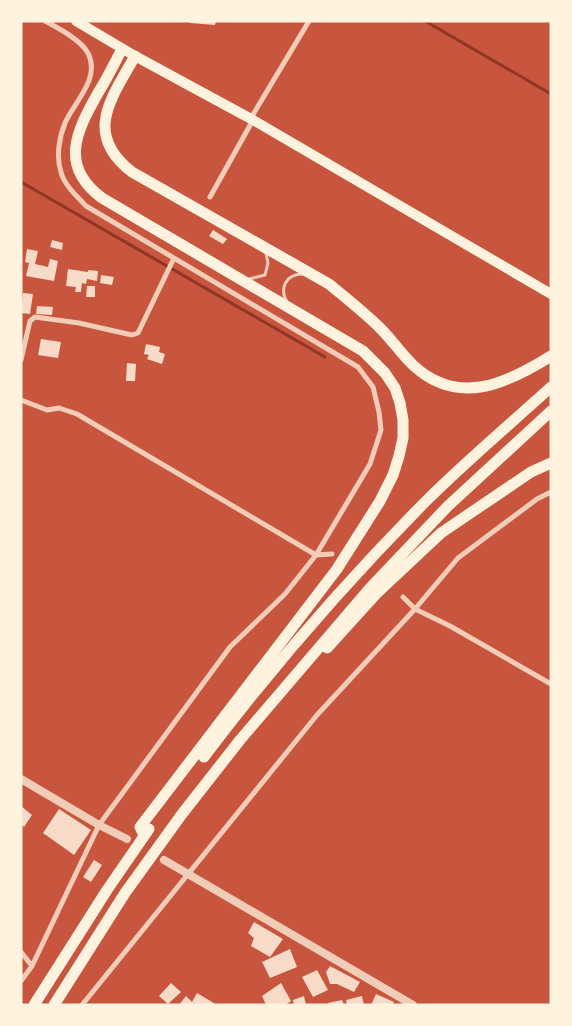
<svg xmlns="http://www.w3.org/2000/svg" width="572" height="1026" font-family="'Source Sans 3',sans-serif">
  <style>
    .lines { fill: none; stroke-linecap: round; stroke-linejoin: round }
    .stream { stroke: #8f3625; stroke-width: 3 }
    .building { fill: #f7dbc8 }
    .service { stroke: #f1ccb7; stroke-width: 3 }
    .minor { stroke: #f1ccb7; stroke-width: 5 }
    .tertiary { stroke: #f1ccb7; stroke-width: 8 }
    .primary { stroke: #fff3e0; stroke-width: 10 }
    .motorway { stroke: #fff3e0; stroke-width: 11 }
  </style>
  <rect width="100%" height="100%" fill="#c8553d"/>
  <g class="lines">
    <!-- stream -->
    <path class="stream" d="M 425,21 L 551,94
      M 21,182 L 325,357"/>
  </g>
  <!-- building -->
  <path class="building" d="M 190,21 L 216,21 L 215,25 L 190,23 Z
    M 213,230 L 227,239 L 223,244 L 209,236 Z
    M 52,240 L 63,243 L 62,250 L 50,247 Z
    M 27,249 L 38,251 L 35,264 L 48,267 L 50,259 L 58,261 L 54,281 L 26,276 L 29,263 L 25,262 Z
    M 68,269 L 88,272 L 88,270 L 98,271 L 97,281 L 87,279 L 86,284 L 82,283 L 81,292 L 75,292 L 76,287 L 66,286 Z
    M 101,275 L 114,277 L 112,285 L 100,283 Z
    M 87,286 L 95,286 L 95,297 L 86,297 Z
    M 23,293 L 33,294 L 30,314 L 21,313 Z
    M 37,306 L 53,307 L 52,315 L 36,314 Z
    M 41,339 L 61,342 L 58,358 L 38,355 Z
    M 146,344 L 160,347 L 159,352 L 165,354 L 162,364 L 147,359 L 149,355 L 144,354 Z
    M 127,363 L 136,364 L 135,381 L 126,381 Z
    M 21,806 L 32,815 L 24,827 L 21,824 Z
    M 59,809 L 91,830 L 74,855 L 43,833 Z
    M 94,860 L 102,865 L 91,882 L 83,877 Z
    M 254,922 L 283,939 L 270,957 L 251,946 L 254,938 L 248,933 Z
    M 290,949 L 297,967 L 270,978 L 262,962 Z
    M 330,966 L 360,982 L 354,992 L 337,984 L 330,984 L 326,972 Z
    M 317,970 L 328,990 L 313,997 L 302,977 Z
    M 171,983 L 181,992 L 168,1004 L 159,996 Z
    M 281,983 L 291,1001 L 285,1005 L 266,1005 L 262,996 Z
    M 197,993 L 217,1005 L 197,1005 L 192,1002 Z
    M 376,994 L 394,1002 L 392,1005 L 371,1005 Z
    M 186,996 L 192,1002 L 196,1005 L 179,1005 Z
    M 304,996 L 306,1005 L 294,1005 L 293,1000 Z
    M 362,996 L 364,1005 L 347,1005 L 346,1000 Z
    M 342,1000 L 344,1005 L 328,1005 L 328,1003 Z"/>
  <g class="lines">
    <!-- service -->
    <path class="service" d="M 249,279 L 265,275 L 268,263 L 266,253
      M 287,302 C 279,288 286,274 303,274"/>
    <!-- minor -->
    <path class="minor" d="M 251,118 L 309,21
      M 210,197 L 253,120
      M 21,360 L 30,321 L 35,317 L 79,323 L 132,335 L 138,333 L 174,258
      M 21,400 L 47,410 L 59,408 L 77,414 L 316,555 L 332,554
      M 403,597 L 415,609 L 450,626 L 551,684
      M 21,952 L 32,966
      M 21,981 L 32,966 L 99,825 L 230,647 L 285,594 L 316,555 L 370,464 L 381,430 L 379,412 L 373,387 L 358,367 L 86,206 C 77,196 64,185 61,172 C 56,157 59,138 65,123 C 74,102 101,79 88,53 C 81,40 58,28 45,21
      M 82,1005 L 317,715 L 415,609 L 458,558 L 537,499 L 551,492"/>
    <!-- tertiary -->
    <path class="tertiary" d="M 21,779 L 99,825 L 127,839
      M 164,860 L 413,1005"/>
    <!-- primary -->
    <path class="primary" d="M 76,21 L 135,56 L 253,120 L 551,294"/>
    <!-- motorway -->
    <path class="motorway" d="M 122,49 C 114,64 107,79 98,93 C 76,132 59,166 102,198 L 363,351 L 385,373 L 395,388 L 400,403 L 403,420 L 403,438 L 399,456 L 393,475 L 380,501 L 337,569 L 140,827 L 144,835
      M 135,56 C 111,99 83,134 132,172 L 329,284 C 347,299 365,313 381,329 C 393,341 402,355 414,366 C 459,407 508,383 551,356
      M 327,648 L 376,594 L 441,533 L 531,472 L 551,463
      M 204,757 C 272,667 346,582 425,502 C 465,462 509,425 551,387
      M 34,1005 L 107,890 L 149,829
      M 54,1005 L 125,893 L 182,814 L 240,740 L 370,588 L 448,506 L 551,411"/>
  </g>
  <!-- border -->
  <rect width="572" height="1026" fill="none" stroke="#fff3e0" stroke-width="45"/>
</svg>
